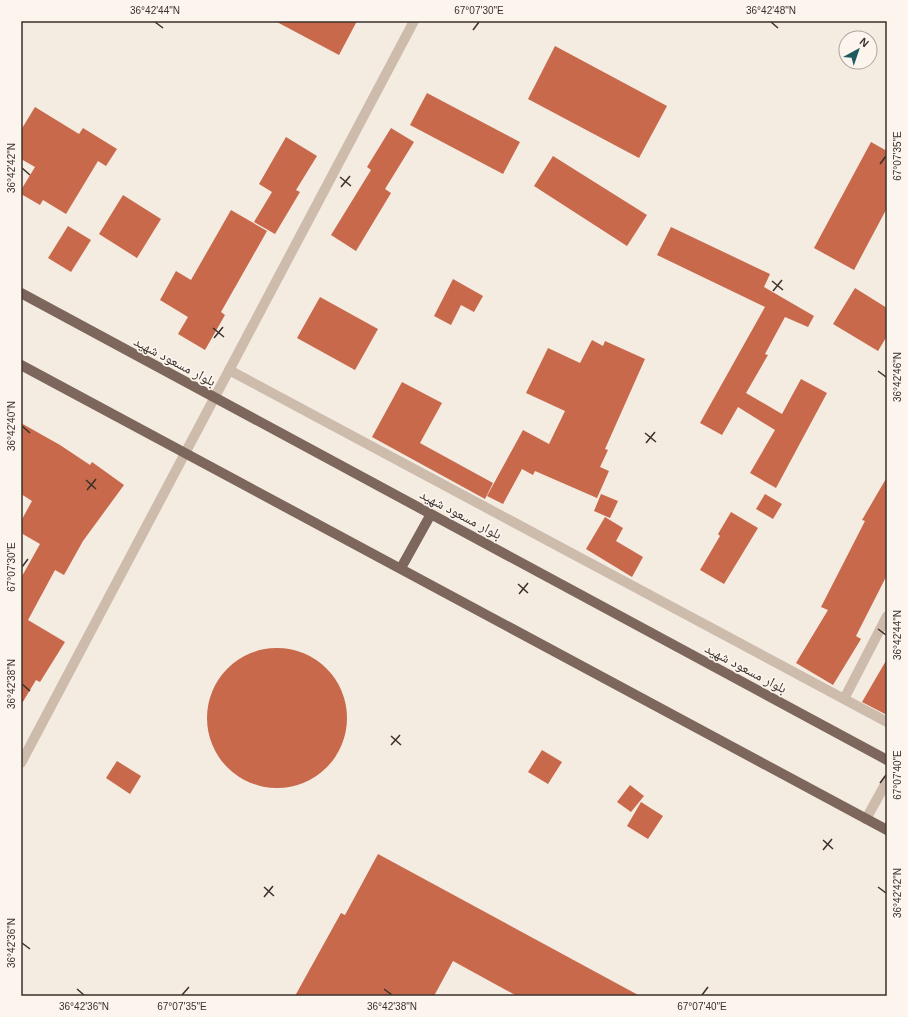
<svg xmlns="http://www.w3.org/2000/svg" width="908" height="1017" font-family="Arial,'Noto Naskh Arabic',sans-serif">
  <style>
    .building { fill: #c8694b }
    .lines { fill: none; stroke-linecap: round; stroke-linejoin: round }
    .service { stroke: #cdbbac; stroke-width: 10 }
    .minor { stroke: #cdbbac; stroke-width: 10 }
    .primary { stroke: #7d675c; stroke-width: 10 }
    .ticks { fill: none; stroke: #3b302b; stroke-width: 1.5 }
    .labels { text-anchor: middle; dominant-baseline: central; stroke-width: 3.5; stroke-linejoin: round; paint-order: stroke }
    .street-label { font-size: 14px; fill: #3b302b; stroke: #fbf5ee }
    .neatline { fill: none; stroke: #3b302b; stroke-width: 1.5 }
    .ticks-label { font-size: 10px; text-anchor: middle; fill: #3b302b }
  </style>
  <rect width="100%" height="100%" fill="#f4ebe1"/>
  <!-- building -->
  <path class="building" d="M 275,21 L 357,21 L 339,55 Z
    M 555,46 L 667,106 L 639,158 L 528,99 Z
    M 427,93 L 520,142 L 503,174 L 410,125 Z
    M 35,107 L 79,134 L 83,128 L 117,149 L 106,166 L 98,161 L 66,214 L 43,200 L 40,205 L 21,194 L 21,190 L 35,167 L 21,159 L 21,130 Z
    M 391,128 L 414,142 L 385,189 L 391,193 L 356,251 L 331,235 L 371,170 L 367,167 Z
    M 286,137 L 317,156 L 296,190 L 300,192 L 275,234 L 254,222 L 272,192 L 259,184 Z
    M 871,142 L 887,151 L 887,208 L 854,270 L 814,248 Z
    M 553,156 L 647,215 L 627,246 L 534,186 Z
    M 123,195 L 161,219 L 137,258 L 99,234 Z
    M 231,210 L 267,231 L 221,312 L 225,315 L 205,350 L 178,334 L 188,317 L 160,300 L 176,271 L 191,280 Z
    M 68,226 L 91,240 L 71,272 L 48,258 Z
    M 671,227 L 770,274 L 764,287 L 814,316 L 808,327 L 785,317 L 765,354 L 768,355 L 746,393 L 782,414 L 801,379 L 827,393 L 776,488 L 750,473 L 775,430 L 738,407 L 722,435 L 700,423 L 765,307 L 657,255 Z
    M 453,279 L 483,296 L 474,312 L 461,305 L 451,325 L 434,316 Z
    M 855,288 L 887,308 L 887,336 L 878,351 L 833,324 Z
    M 320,297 L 378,329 L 355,370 L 297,338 Z
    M 592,340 L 603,346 L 605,341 L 645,359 L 605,449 L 608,450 L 600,467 L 609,471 L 597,498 L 535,471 L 533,475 L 522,469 L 503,504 L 487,496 L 523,430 L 549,444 L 565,411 L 526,393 L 548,348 L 580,363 Z
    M 402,382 L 442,403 L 420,443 L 493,483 L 485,499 L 372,437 Z
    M 21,423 L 60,445 L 90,465 L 92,462 L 124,485 L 83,541 L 64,575 L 55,570 L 28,620 L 65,642 L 40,682 L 36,680 L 21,705 L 21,578 L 40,544 L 21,533 L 21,521 L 32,501 L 21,494 Z
    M 887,477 L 887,575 L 856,636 L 861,639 L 833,685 L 796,663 L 828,610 L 821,607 L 865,521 L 862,520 Z
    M 601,494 L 618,501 L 610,518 L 594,511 Z
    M 765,494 L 782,504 L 773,519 L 756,509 Z
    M 731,512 L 758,528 L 724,584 L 700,570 L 720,536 L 718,534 Z
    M 605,517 L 623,528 L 616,541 L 643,557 L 632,577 L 586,549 Z
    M207 718a70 70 0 1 1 140 0a70 70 0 1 1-140 0Z
    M 887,659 L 887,715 L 862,702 Z
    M 542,750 L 562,762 L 548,784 L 528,772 Z
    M 117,761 L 141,776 L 130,794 L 106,778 Z
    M 630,785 L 644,796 L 631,812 L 617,802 Z
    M 641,802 L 663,816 L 648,839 L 627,826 Z
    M 378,854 L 640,996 L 517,996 L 453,961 L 434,996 L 295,996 L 341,913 L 345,915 Z"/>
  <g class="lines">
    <!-- service -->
    <path class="service" d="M 229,370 L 887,722
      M 844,699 L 887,616"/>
    <!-- minor -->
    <path class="minor" d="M 21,763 L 414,21
      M 866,819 L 887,781"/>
    <!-- primary -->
    <path class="primary" d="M 21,293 L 887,760
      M 21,365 L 887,830
      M 401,568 L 431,514"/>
  </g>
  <!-- ticks -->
  <path class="ticks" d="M 155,22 L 163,28M 771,22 L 778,28M 473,30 L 479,22M 880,164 L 886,156M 22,168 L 30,175M 340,177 L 351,186M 341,187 L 350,176M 772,281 L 783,290M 773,291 L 782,280M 213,328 L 224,337M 214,338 L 223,327M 878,371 L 886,377M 22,426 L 30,433M 645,433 L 656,442M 646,443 L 655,432M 86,480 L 96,489M 87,490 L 96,479M 22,567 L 28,559M 518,584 L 528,593M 519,594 L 528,583M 878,629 L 886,635M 22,684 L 30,691M 391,736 L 401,745M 391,745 L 400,735M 880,783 L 886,775M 823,840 L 833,849M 823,850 L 832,839M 264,887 L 274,896M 878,887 L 886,893M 264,897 L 273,886M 22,943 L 30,949M 77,989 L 84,995M 384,989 L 392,995M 182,995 L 189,987M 702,995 L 708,987"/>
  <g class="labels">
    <!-- street labels -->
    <g class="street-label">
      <text transform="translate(175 361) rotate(28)">بلوار مسعود شهید</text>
      <text transform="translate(461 514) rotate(28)">بلوار مسعود شهید</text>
      <text transform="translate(746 668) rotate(28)">بلوار مسعود شهید</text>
    </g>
  </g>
  <!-- border -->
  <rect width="908" height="1017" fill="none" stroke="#fbf5ee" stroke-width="44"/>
  <!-- north arrow -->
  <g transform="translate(858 50) rotate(40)"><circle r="19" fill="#fbf5ee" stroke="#aea6a0"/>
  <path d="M0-3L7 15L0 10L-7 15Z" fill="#1f5a5e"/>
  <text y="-6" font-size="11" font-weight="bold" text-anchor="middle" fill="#3b302b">N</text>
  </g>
  <rect x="22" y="22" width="864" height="973" class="neatline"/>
  <g class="ticks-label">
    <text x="155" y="14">36°42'44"N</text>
    <text x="479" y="14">67°07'30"E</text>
    <text x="771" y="14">36°42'48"N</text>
    <text transform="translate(897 156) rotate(-90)" y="4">67°07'35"E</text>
    <text transform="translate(11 168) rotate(-90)" y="4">36°42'42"N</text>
    <text transform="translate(897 377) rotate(-90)" y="4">36°42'46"N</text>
    <text transform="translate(11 426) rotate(-90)" y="4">36°42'40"N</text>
    <text transform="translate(11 567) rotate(-90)" y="4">67°07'30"E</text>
    <text transform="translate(897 635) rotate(-90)" y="4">36°42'44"N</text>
    <text transform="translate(11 684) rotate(-90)" y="4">36°42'38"N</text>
    <text transform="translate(897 775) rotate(-90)" y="4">67°07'40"E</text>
    <text transform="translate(897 893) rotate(-90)" y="4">36°42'42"N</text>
    <text transform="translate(11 943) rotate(-90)" y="4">36°42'36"N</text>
    <text x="84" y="1010">36°42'36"N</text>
    <text x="182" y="1010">67°07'35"E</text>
    <text x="392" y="1010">36°42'38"N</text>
    <text x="702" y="1010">67°07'40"E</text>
  </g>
</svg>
